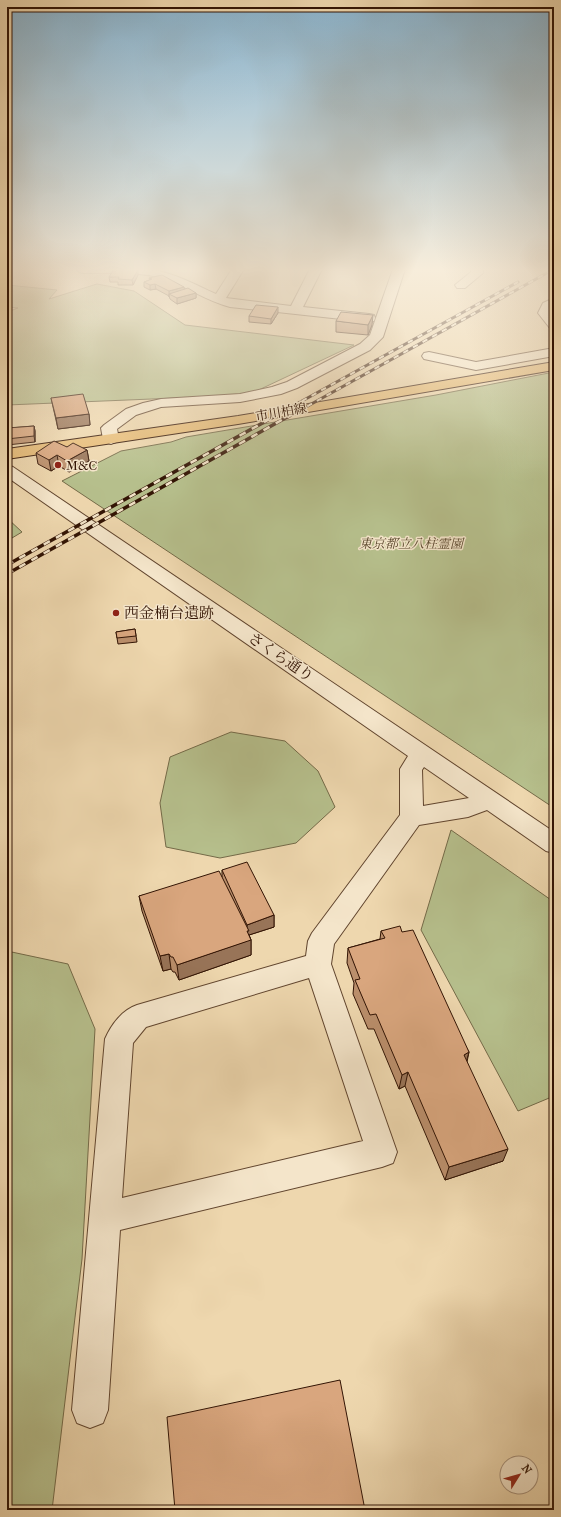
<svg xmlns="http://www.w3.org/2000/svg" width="561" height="1517" font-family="'IM FELL French Canon','Noto Serif JP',serif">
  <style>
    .green { fill: #b6bf8c; stroke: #746a48 }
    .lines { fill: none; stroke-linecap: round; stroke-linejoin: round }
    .minor-casing { stroke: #61452e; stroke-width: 2 }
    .major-casing { stroke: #321404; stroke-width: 2 }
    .minor { fill: #f4e5ca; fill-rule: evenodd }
    .major { fill: #e7bc77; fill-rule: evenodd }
    .rail-far1-casing { stroke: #321404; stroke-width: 3 }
    .rail-casing { stroke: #321404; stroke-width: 3.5 }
    .rail-far1 { stroke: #f4e5ca; stroke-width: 2; stroke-dasharray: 5.5; stroke-linecap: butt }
    .rail { stroke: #f4e5ca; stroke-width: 2.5; stroke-dasharray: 7; stroke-linecap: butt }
    .wall { fill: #bb8f6c; stroke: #321404 }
    .shaded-wall { fill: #987458; stroke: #321404 }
    .building { fill: #d9a67e; stroke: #321404 }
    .poi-dot { fill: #8f2418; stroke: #f4e5ca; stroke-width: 1.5 }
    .labels { text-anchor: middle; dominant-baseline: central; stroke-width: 3; stroke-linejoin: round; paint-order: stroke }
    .far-street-label { font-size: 13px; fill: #321404; stroke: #f4e5ca }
    .far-poi-label { font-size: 13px; fill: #321404; stroke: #f4e5ca; text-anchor: start }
    .far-park-label { font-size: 13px; font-style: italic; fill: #5a472d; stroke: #f4e5ca }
    .poi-label { font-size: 15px; fill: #321404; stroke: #f4e5ca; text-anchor: start }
    .street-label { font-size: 15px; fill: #321404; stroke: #f4e5ca }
  </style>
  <rect width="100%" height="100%" fill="#eed7ae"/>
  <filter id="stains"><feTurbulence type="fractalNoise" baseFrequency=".005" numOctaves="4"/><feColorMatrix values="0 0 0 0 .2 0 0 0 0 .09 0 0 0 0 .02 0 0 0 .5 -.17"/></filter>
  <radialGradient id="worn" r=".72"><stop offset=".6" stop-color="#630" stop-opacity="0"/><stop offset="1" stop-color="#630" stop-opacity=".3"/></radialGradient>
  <!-- green -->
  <path class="green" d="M 97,284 L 134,291 L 185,325 L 354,345 L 248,395 L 7,405 L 7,312 L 18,308 L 7,307 L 7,285 L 57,290 L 49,299 Z
    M 554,372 L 554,808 L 62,481 L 121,451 L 171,442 L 186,437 L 436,395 Z
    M 7,518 L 22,532 L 7,541 Z
    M 231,732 L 285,741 L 318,771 L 335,807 L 296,843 L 220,858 L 166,847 L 160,803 L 170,757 Z
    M 451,830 L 554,902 L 554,1096 L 518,1111 L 421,930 Z
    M 7,951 L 68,964 L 95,1029 L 82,1259 L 52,1510 L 7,1510 Z"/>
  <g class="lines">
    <defs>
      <path id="minor" d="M 77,269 L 149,269 C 174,273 194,284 216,294 L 232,269 L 244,269 L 226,298 L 291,306 L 310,269 L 322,269 L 303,307 L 369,314 L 374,315 L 375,318 L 374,321 L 369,322 L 230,307 C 206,301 186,286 162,278 C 137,271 109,273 83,273 L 79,272 Z
        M 393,269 L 405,269 L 383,337 L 370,350 L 297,388 L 281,394 L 240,402 L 161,407 L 136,415 L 117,429 L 119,439 L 116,442 L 111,444 L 106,442 L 103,439 L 101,428 L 104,425 L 126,409 L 143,403 L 161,399 L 240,394 L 272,387 L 287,382 L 360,344 L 370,335 Z
        M 471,269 L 483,269 L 483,273 L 465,288 L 457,288 L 455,285 L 471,272 Z
        M 554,298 L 554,307 L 551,313 L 554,316 L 554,328 L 549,327 L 538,313 L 543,303 Z
        M 554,348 L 554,356 L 476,370 L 424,359 L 422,356 L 424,353 L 429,352 L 476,362 Z
        M 7,465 L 13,467 L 554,832 L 554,853 L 546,851 L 487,810 L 468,817 L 419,825 L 334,944 L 331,964 L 397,1152 L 393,1163 L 382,1167 L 120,1230 L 108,1410 L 103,1423 L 90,1428 L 77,1423 L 72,1410 L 105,1039 C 111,1025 122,1010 137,1005 L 306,956 L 308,941 L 312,933 L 400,815 L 400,769 L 408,756 L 7,477 ZM 424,767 L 469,798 L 423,806 L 422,770 ZM 309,978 L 363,1141 L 122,1198 L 133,1043 L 146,1027 Z"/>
      <path id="major" d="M 554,362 L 554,370 L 238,424 L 7,459 L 7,449 L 238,416 Z"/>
    </defs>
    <!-- minor casing -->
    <use href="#minor" class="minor-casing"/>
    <!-- major casing -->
    <use href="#major" class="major-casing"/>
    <!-- minor -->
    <use href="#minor" class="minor"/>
    <!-- major -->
    <use href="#major" class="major"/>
    <defs>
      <path id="rail-far1" d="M 273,417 L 518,282
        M 288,417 L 554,269"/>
      <path id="rail" d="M 7,565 L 275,416
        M 7,574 L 289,416"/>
    </defs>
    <!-- rail-far1 casing -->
    <use href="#rail-far1" class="rail-far1-casing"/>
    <!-- rail casing -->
    <use href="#rail" class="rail-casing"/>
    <!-- rail-far1 -->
    <use href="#rail-far1" class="rail-far1"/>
    <!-- rail -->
    <use href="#rail" class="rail"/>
  </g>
  <!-- wall -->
  <path class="wall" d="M 138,275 L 133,285 L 118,285 L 118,282 L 110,282 L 109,277 Z
    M 149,278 L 196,293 L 196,298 L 177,304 L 170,299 L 169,296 L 156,289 L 150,290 L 144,287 L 144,282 L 150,280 Z
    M 278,313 L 271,324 L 249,322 L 249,316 Z
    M 336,321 L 372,325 L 368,335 L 336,332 Z
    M 51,398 L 89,414 L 90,425 L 58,429 Z
    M 7,424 L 10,428 L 34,426 L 35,431 L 35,442 L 7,445 Z
    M 67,447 L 87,450 L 89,461 L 69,472 L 59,466 L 51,471 L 38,464 L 36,453 Z
    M 135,629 L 137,642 L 118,644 L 116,632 Z
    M 222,870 L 274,915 L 274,927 L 249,935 L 251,940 L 251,955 L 179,980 L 175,972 L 173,972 L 171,969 L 163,971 L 142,911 L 139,896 L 222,877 Z
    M 381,931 L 402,932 L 469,1052 L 467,1062 L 503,1161 L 445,1180 L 405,1086 L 399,1089 L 374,1029 L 368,1029 L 353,994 L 354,983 L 347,963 L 348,948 L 380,939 Z"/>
  <!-- shaded-wall -->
  <path class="shaded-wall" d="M 138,270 L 138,275 L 133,285 L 132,280 Z
    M 155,284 L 156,289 L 150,290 L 150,285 Z
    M 184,287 L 185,292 L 169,294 L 169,297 L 169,291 Z
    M 196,293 L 196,298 L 177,304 L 177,298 Z
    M 278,307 L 278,313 L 271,324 L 271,319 Z
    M 373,315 L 372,325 L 368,335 L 368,325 Z
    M 89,414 L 90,425 L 58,429 L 56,418 Z
    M 34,426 L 35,431 L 35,442 L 34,436 Z
    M 87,450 L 89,461 L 69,472 L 67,461 Z
    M 57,455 L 59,466 L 51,471 L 49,460 Z
    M 274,915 L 274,927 L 249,935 L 251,940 L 251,955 L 179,980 L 177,965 L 247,941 L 247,925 Z
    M 169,954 L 171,969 L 163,971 L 160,956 Z
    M 469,1052 L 465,1066 L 464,1055 Z
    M 408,1072 L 405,1086 L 399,1089 L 402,1075 Z
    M 508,1149 L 503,1161 L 445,1180 L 449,1167 Z"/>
  <!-- building -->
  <path class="building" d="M 114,269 L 138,270 L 132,280 L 118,279 L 119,277 L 109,277 Z
    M 162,275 L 184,287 L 169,291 L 155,284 L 150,285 L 144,282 L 152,279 L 149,278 Z
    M 188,288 L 196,293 L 177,298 L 169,294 Z
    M 256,305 L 278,307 L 271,319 L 249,316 Z
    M 341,312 L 373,315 L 368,325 L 336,321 Z
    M 83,394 L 89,414 L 56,418 L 51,398 Z
    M 34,426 L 34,436 L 7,439 L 7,428 Z
    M 54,441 L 67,447 L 73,443 L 87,450 L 67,461 L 57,455 L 49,460 L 36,453 Z
    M 135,629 L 136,636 L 117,638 L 116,632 Z
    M 247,862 L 274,915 L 247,925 L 222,870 Z
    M 219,871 L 249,931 L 247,931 L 251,940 L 177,965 L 173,957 L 171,957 L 169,954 L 160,956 L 139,896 Z
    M 400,926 L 402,932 L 413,930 L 469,1052 L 464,1055 L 508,1149 L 449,1167 L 408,1072 L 402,1075 L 376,1014 L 370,1015 L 355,980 L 360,979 L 348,948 L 385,938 L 381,931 Z
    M 340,1380 L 365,1510 L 175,1510 L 167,1417 Z"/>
  <!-- sky -->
  <linearGradient id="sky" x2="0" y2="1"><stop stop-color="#89b6d3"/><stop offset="0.56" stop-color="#f7eddb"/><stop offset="1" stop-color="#f7eddb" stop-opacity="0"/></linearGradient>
  <rect width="561" height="481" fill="url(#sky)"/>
  <!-- markers -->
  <g class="poi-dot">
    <circle cx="58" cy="465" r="4"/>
    <circle cx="116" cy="613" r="4"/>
  </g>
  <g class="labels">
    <!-- far-street labels -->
    <g class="far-street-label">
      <text transform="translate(281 412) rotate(-10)">市川柏線</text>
    </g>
    <!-- far-poi labels -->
    <g class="far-poi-label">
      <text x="66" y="465">M&amp;C</text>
    </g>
    <!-- far-park labels -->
    <g class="far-park-label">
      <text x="411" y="543">東京都立八柱霊園</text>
    </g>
    <!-- poi labels -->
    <g class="poi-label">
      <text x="124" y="613">西金楠台遺跡</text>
    </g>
    <!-- street labels -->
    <g class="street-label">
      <text transform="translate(281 657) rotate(34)">さくら通り</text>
    </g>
  </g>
  <!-- margin -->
  <rect width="561" height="1517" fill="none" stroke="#eed7ae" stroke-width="24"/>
  <rect x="8" y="8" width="545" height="1501" fill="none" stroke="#321404" stroke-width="2"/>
  <rect x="12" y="12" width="537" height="1493" fill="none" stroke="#321404"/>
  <!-- north arrow -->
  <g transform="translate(519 1475) rotate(53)"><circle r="19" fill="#f4e5ca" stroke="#a6917b"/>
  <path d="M0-3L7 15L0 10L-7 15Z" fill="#8f2418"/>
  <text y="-6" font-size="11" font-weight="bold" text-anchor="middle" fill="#321404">N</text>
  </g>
  <rect width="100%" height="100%" filter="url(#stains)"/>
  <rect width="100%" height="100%" fill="url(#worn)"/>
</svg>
